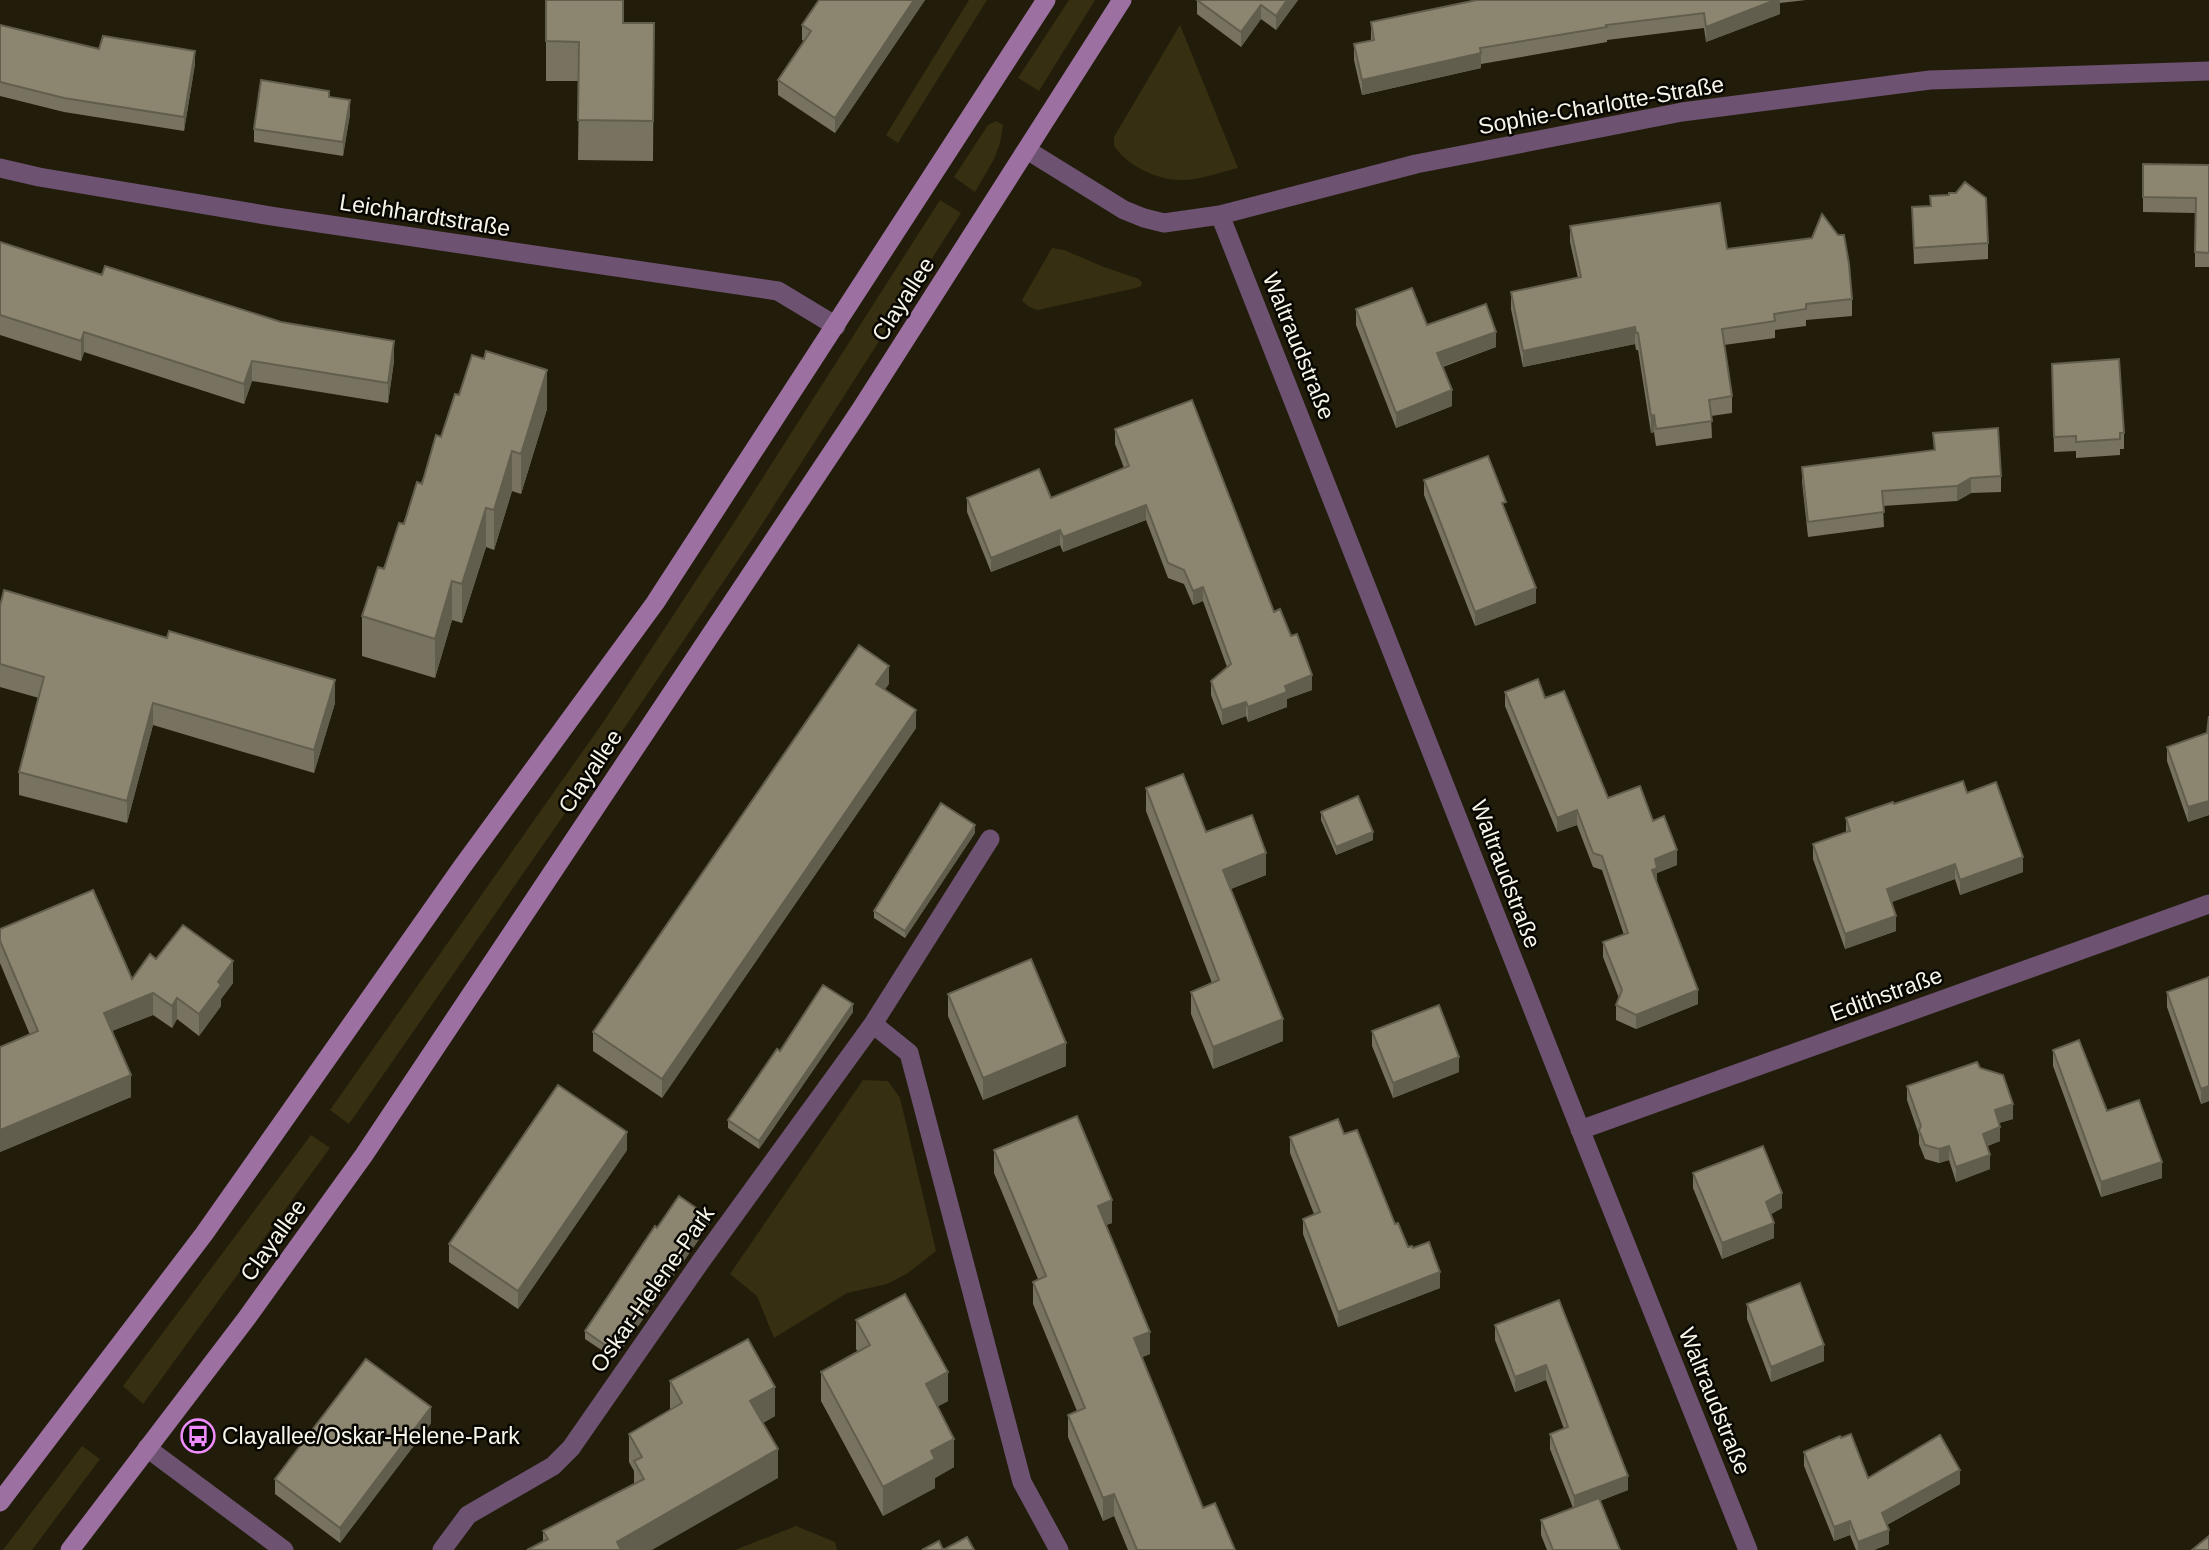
<svg xmlns="http://www.w3.org/2000/svg" width="2209" height="1550" font-family="Arial,sans-serif">
  <style>
    .green { fill: #372f11 }
    .lines { fill: none; stroke-linecap: round; stroke-linejoin: round }
    .minor { stroke: #6d5271; stroke-width: 19 }
    .secondary { stroke: #9c70a1; stroke-width: 19 }
    .wall { fill: #787360 }
    .shaded-wall { fill: #625e4e }
    .building { fill: #8c8670; stroke: #625e4e; stroke-width: 2 }
    .labels { text-anchor: middle; dominant-baseline: central; stroke-width: 5; stroke-linejoin: round; paint-order: stroke }
    .street-label { font-size: 23px; fill: #f8f5e9; stroke: #090702 }
    .poi-label { font-size: 23px; fill: #f8f5e9; stroke: #090702; text-anchor: start }
  </style>
  <rect width="100%" height="100%" fill="#221d0a"/>
  <!-- green -->
  <path class="green" d="M 969,0 L 987,0 L 898,143 L 886,135 Z
    M 1069,0 L 1095,0 L 1039,91 L 1018,78 Z
    M 1180,25 L 1238,168 C 1220,172 1201,180 1182,180 C 1157,180 1129,167 1114,146 L 1114,137 Z
    M 996,121 L 1003,125 L 1000,143 L 994,159 L 975,192 L 954,177 L 988,125 Z
    M 940,200 L 961,213 L 757,532 L 625,727 L 349,1124 L 330,1110 L 604,721 L 737,518 Z
    M 1052,248 L 1064,250 L 1104,267 L 1139,279 L 1142,283 L 1141,286 L 1136,288 L 1038,310 C 1031,308 1026,306 1022,300 Z
    M 863,1080 L 888,1081 L 900,1098 L 936,1251 L 908,1273 L 887,1284 L 847,1293 L 774,1338 L 757,1296 L 730,1274 Z
    M 311,1135 L 330,1148 L 143,1404 L 123,1386 Z
    M 82,1446 L 100,1459 L 32,1550 L 3,1550 Z
    M 796,1526 L 835,1542 L 837,1550 L 735,1550 Z"/>
  <g class="lines">
    <!-- minor -->
    <path class="minor" d="M 1027,150 L 1124,210 L 1144,218 L 1164,223 L 1220,215 L 1416,164 L 1682,112 L 1930,80 L 2209,71
      M 0,168 L 39,177 L 271,216 L 778,291 L 836,326
      M 1220,215 L 1595,1167 L 1748,1550
      M 873,1024 L 909,1053 L 1022,1482 L 1059,1550
      M 1580,1130 L 2209,904
      M 147,1448 L 284,1550
      M 442,1550 L 468,1515 L 553,1466 L 571,1448 L 701,1261 L 873,1024 L 990,839"/>
    <!-- secondary -->
    <path class="secondary" d="M 0,1502 L 204,1234 L 462,867 L 655,603 L 1046,0
      M 70,1550 L 246,1319 L 364,1155 L 861,409 L 1122,0"/>
  </g>
  <!-- wall -->
  <path class="wall" d="M 546,0 L 623,23 L 654,23 L 653,161 L 578,160 L 579,81 L 546,81 Z
    M 925,0 L 835,133 L 778,95 L 778,80 L 804,41 L 802,40 L 802,25 Z
    M 1197,0 L 1298,0 L 1276,30 L 1261,19 L 1241,47 L 1197,14 Z
    M 1477,0 L 1806,0 L 1780,3 L 1780,14 L 1706,42 L 1704,28 L 1607,40 L 1607,42 L 1481,64 L 1481,68 L 1362,95 L 1354,60 L 1354,44 L 1371,41 L 1371,22 Z
    M 0,25 L 99,49 L 195,64 L 184,131 L 64,112 L 0,96 Z
    M 329,97 L 350,114 L 343,156 L 254,142 L 254,129 Z
    M 2143,164 L 2209,165 L 2209,267 L 2195,267 L 2195,213 L 2143,212 Z
    M 1931,206 L 1988,243 L 1988,259 L 1914,264 L 1912,207 Z
    M 1570,226 L 1727,249 L 1852,299 L 1852,316 L 1806,320 L 1806,326 L 1775,330 L 1775,338 L 1724,345 L 1732,396 L 1732,413 L 1711,416 L 1712,438 L 1656,446 L 1654,432 L 1651,433 L 1638,350 L 1636,350 L 1635,344 L 1523,367 L 1511,309 L 1511,292 L 1578,278 L 1570,242 Z
    M 0,242 L 102,275 L 394,361 L 388,403 L 252,381 L 244,404 L 84,352 L 81,361 L 0,335 Z
    M 1356,309 L 1496,347 L 1443,367 L 1452,406 L 1396,428 L 1356,325 Z
    M 2052,364 L 2124,433 L 2124,449 L 2120,449 L 2120,455 L 2076,458 L 2076,451 L 2054,452 Z
    M 547,409 L 521,494 L 512,491 L 494,550 L 486,547 L 462,623 L 452,620 L 435,678 L 362,656 L 362,616 L 441,437 Z
    M 1115,429 L 1274,612 L 1312,690 L 1287,699 L 1287,707 L 1248,722 L 1246,716 L 1222,725 L 1211,695 L 1211,681 L 1227,667 L 1203,601 L 1193,605 L 1184,584 L 1168,578 L 1146,520 L 1063,552 L 1060,545 L 991,572 L 967,512 L 967,498 L 1051,498 L 1124,468 L 1115,444 Z
    M 1933,433 L 2001,476 L 2001,492 L 1971,493 L 1957,501 L 1883,506 L 1884,527 L 1808,537 L 1802,482 L 1802,467 L 1934,450 Z
    M 1424,480 L 1506,512 L 1536,603 L 1475,626 L 1424,495 Z
    M 0,606 L 335,703 L 314,773 L 153,725 L 127,823 L 19,795 L 19,772 L 39,698 L 0,687 Z
    M 889,684 L 885,689 L 916,728 L 662,1098 L 593,1051 L 593,1032 Z
    M 1505,692 L 1545,698 L 1608,798 L 1653,821 L 1677,865 L 1657,873 L 1657,883 L 1698,1004 L 1636,1029 L 1616,1020 L 1616,1005 L 1619,998 L 1603,957 L 1603,942 L 1624,935 L 1602,870 L 1593,867 L 1577,825 L 1557,832 L 1505,706 Z
    M 2167,747 L 2209,815 L 2188,822 L 2167,761 Z
    M 1146,788 L 1266,875 L 1231,889 L 1283,1041 L 1213,1069 L 1191,1014 L 1191,992 L 1212,983 L 1146,811 Z
    M 1967,793 L 2023,872 L 1960,895 L 1955,879 L 1891,902 L 1896,931 L 1845,949 L 1813,859 L 1813,844 L 1846,833 L 1846,818 L 1894,804 Z
    M 1321,812 L 1373,840 L 1336,855 L 1321,820 Z
    M 975,833 L 905,938 L 874,918 L 874,911 Z
    M 0,929 L 132,979 L 156,959 L 233,983 L 221,999 L 221,1006 L 199,1036 L 177,1019 L 172,1028 L 153,1015 L 112,1031 L 131,1097 L 0,1152 L 0,1047 L 30,1035 L 0,963 Z
    M 2209,977 L 2209,1101 L 2201,1104 L 2167,1007 L 2167,992 Z
    M 948,994 L 1066,1066 L 983,1100 L 948,1016 Z
    M 853,1012 L 759,1149 L 728,1128 L 728,1120 L 780,1051 Z
    M 1372,1031 L 1459,1072 L 1393,1098 L 1372,1046 Z
    M 2053,1050 L 2107,1111 L 2162,1178 L 2101,1197 L 2053,1066 Z
    M 1980,1068 L 2013,1119 L 1999,1123 L 2000,1141 L 1987,1146 L 1990,1169 L 1956,1182 L 1949,1160 L 1939,1163 L 1925,1159 L 1919,1144 L 1919,1135 L 1907,1100 L 1907,1086 Z
    M 1344,1134 L 1408,1247 L 1413,1248 L 1440,1288 L 1338,1327 L 1303,1234 L 1303,1219 L 1314,1214 L 1290,1153 L 1290,1137 Z
    M 627,1150 L 518,1309 L 449,1262 L 449,1244 Z
    M 994,1150 L 1112,1223 L 1106,1225 L 1150,1354 L 1141,1357 L 1203,1508 L 1235,1550 L 1128,1550 L 1114,1516 L 1103,1521 L 1068,1437 L 1068,1415 L 1077,1411 L 1033,1304 L 1033,1282 L 1038,1279 L 994,1173 Z
    M 1693,1173 L 1782,1208 L 1771,1214 L 1774,1238 L 1722,1259 L 1693,1188 Z
    M 709,1225 L 615,1359 L 585,1339 L 585,1331 L 657,1228 Z
    M 1559,1300 L 1628,1490 L 1600,1501 L 1620,1550 L 1547,1550 L 1541,1535 L 1541,1520 L 1573,1508 L 1550,1449 L 1550,1434 L 1564,1429 L 1546,1380 L 1515,1392 L 1495,1340 L 1495,1325 Z
    M 1747,1304 L 1824,1361 L 1771,1382 L 1747,1319 Z
    M 856,1320 L 948,1401 L 938,1406 L 954,1467 L 935,1478 L 935,1488 L 883,1516 L 821,1401 L 821,1372 L 858,1352 L 856,1349 Z
    M 670,1381 L 775,1416 L 763,1423 L 778,1478 L 543,1541 L 543,1531 L 634,1484 L 634,1471 L 629,1462 L 629,1434 L 670,1410 Z
    M 431,1423 L 340,1543 L 275,1494 L 275,1479 Z
    M 1804,1452 L 1868,1478 L 1960,1484 L 1887,1525 L 1889,1544 L 1874,1550 L 1856,1550 L 1850,1535 L 1834,1541 L 1804,1466 Z"/>
  <!-- shaded-wall -->
  <path class="shaded-wall" d="M 914,0 L 925,0 L 835,133 L 835,118 Z
    M 1287,0 L 1298,0 L 1276,30 L 1276,16 Z
    M 1775,0 L 1780,0 L 1780,14 L 1706,42 L 1706,27 Z
    M 1261,5 L 1261,19 L 1241,47 L 1241,32 Z
    M 195,51 L 195,64 L 184,131 L 184,117 Z
    M 1481,53 L 1481,68 L 1362,95 L 1362,80 Z
    M 350,100 L 350,114 L 343,156 L 343,142 Z
    M 1635,327 L 1635,344 L 1523,367 L 1523,351 Z
    M 84,332 L 84,352 L 81,361 L 81,341 Z
    M 1496,332 L 1496,347 L 1437,368 L 1437,353 Z
    M 394,341 L 394,361 L 388,403 L 388,383 Z
    M 252,361 L 252,381 L 244,404 L 244,384 Z
    M 547,370 L 547,409 L 521,494 L 521,454 Z
    M 1452,390 L 1452,406 L 1396,428 L 1396,413 Z
    M 1654,415 L 1654,432 L 1651,433 L 1651,416 Z
    M 512,451 L 512,491 L 494,550 L 494,510 Z
    M 1971,478 L 1971,493 L 1957,501 L 1957,486 Z
    M 1146,505 L 1146,520 L 1063,552 L 1063,537 Z
    M 486,508 L 486,547 L 462,623 L 462,584 Z
    M 1060,530 L 1060,545 L 991,572 L 991,558 Z
    M 452,581 L 452,620 L 435,678 L 435,639 Z
    M 1203,587 L 1203,601 L 1193,605 L 1193,591 Z
    M 1536,588 L 1536,603 L 1475,626 L 1475,612 Z
    M 889,666 L 889,684 L 876,702 L 876,684 Z
    M 1312,675 L 1312,690 L 1287,699 L 1287,707 L 1248,722 L 1248,707 L 1285,686 Z
    M 335,680 L 335,703 L 314,773 L 314,750 Z
    M 1246,702 L 1246,716 L 1222,725 L 1222,710 Z
    M 153,703 L 153,725 L 127,823 L 127,801 Z
    M 916,710 L 916,728 L 662,1098 L 662,1079 Z
    M 2209,801 L 2209,815 L 2188,822 L 2188,807 Z
    M 1577,810 L 1577,825 L 1557,832 L 1557,818 Z
    M 975,825 L 975,833 L 905,938 L 905,931 Z
    M 1373,832 L 1373,840 L 1336,855 L 1336,847 Z
    M 1677,850 L 1677,865 L 1657,873 L 1657,883 L 1652,885 L 1652,870 L 1655,859 Z
    M 1266,853 L 1266,875 L 1223,892 L 1223,870 Z
    M 2023,857 L 2023,872 L 1960,895 L 1960,880 Z
    M 1955,864 L 1955,879 L 1887,904 L 1887,889 Z
    M 1896,916 L 1896,931 L 1845,949 L 1845,934 Z
    M 233,961 L 233,983 L 221,999 L 221,1006 L 199,1036 L 199,1014 L 218,982 Z
    M 1698,990 L 1698,1004 L 1636,1029 L 1636,1015 Z
    M 153,993 L 153,1015 L 104,1034 L 104,1013 Z
    M 177,998 L 177,1019 L 172,1028 L 172,1006 Z
    M 853,1004 L 853,1012 L 759,1149 L 759,1141 Z
    M 1283,1019 L 1283,1041 L 1213,1069 L 1213,1047 Z
    M 1066,1043 L 1066,1066 L 983,1100 L 983,1078 Z
    M 1459,1057 L 1459,1072 L 1393,1098 L 1393,1083 Z
    M 131,1075 L 131,1097 L 0,1152 L 0,1130 Z
    M 2209,1086 L 2209,1101 L 2201,1104 L 2201,1089 Z
    M 2013,1104 L 2013,1119 L 1995,1124 L 1995,1110 Z
    M 2000,1127 L 2000,1141 L 1983,1148 L 1983,1134 Z
    M 627,1132 L 627,1150 L 518,1309 L 518,1291 Z
    M 1949,1146 L 1949,1160 L 1939,1163 L 1939,1149 Z
    M 1990,1155 L 1990,1169 L 1956,1182 L 1956,1167 Z
    M 2162,1162 L 2162,1178 L 2101,1197 L 2101,1182 Z
    M 1782,1193 L 1782,1208 L 1766,1217 L 1766,1202 Z
    M 1112,1200 L 1112,1223 L 1098,1228 L 1098,1206 Z
    M 709,1217 L 709,1225 L 615,1359 L 615,1352 Z
    M 1774,1223 L 1774,1238 L 1722,1259 L 1722,1243 Z
    M 1440,1272 L 1440,1288 L 1338,1327 L 1338,1312 Z
    M 1150,1332 L 1150,1354 L 1134,1361 L 1134,1338 Z
    M 1824,1345 L 1824,1361 L 1771,1382 L 1771,1367 Z
    M 1546,1365 L 1546,1380 L 1515,1392 L 1515,1377 Z
    M 948,1372 L 948,1401 L 926,1413 L 926,1384 Z
    M 775,1387 L 775,1416 L 750,1429 L 750,1401 Z
    M 431,1407 L 431,1423 L 340,1543 L 340,1528 Z
    M 954,1439 L 954,1467 L 935,1478 L 935,1488 L 883,1516 L 883,1487 L 931,1451 Z
    M 778,1449 L 778,1478 L 652,1550 L 617,1550 L 617,1542 Z
    M 1960,1470 L 1960,1484 L 1882,1527 L 1882,1513 Z
    M 1628,1476 L 1628,1490 L 1574,1510 L 1574,1496 Z
    M 1114,1494 L 1114,1516 L 1103,1521 L 1103,1498 Z
    M 1850,1521 L 1850,1535 L 1834,1541 L 1834,1527 Z
    M 1889,1530 L 1889,1544 L 1874,1550 L 1858,1550 L 1858,1542 Z"/>
  <!-- building -->
  <path class="building" d="M 546,0 L 623,0 L 623,23 L 654,23 L 653,121 L 578,120 L 579,42 L 546,41 Z
    M 819,0 L 914,0 L 835,118 L 778,80 L 811,31 L 802,25 Z
    M 1197,0 L 1287,0 L 1276,16 L 1261,5 L 1241,32 Z
    M 1477,0 L 1775,0 L 1706,27 L 1704,13 L 1606,25 L 1607,27 L 1480,48 L 1481,53 L 1362,80 L 1354,44 L 1374,40 L 1371,22 Z
    M 0,25 L 99,49 L 103,36 L 195,51 L 184,117 L 64,98 L 0,82 Z
    M 261,80 L 329,91 L 329,97 L 350,100 L 343,142 L 254,129 Z
    M 2143,164 L 2209,165 L 2209,253 L 2195,252 L 2196,198 L 2143,197 Z
    M 1965,182 L 1986,198 L 1988,243 L 1914,248 L 1912,207 L 1931,206 L 1930,196 L 1949,195 L 1949,193 L 1956,193 Z
    M 1720,203 L 1727,249 L 1812,238 L 1822,214 L 1838,235 L 1844,235 L 1849,264 L 1852,299 L 1806,304 L 1806,309 L 1774,314 L 1775,321 L 1722,329 L 1732,396 L 1709,400 L 1712,421 L 1656,429 L 1654,415 L 1651,416 L 1638,333 L 1636,333 L 1635,327 L 1523,351 L 1511,292 L 1581,277 L 1570,226 Z
    M 0,242 L 102,275 L 105,266 L 281,322 L 394,341 L 388,383 L 252,361 L 244,384 L 84,332 L 81,341 L 0,315 Z
    M 1412,288 L 1427,325 L 1486,304 L 1496,332 L 1437,353 L 1452,390 L 1396,413 L 1356,309 Z
    M 486,351 L 547,370 L 521,454 L 512,451 L 494,510 L 486,508 L 462,584 L 452,581 L 435,639 L 362,616 L 378,567 L 384,569 L 399,523 L 404,524 L 417,482 L 422,484 L 436,435 L 441,437 L 455,394 L 459,395 L 472,355 L 484,359 Z
    M 2119,359 L 2124,433 L 2120,433 L 2120,439 L 2076,442 L 2076,436 L 2054,437 L 2052,364 Z
    M 1192,400 L 1274,612 L 1280,609 L 1291,636 L 1297,634 L 1312,675 L 1285,686 L 1287,692 L 1248,707 L 1246,702 L 1222,710 L 1211,681 L 1231,664 L 1203,587 L 1193,591 L 1184,570 L 1168,563 L 1146,505 L 1063,537 L 1060,530 L 991,558 L 967,498 L 1039,469 L 1051,498 L 1129,466 L 1115,429 Z
    M 1998,428 L 2001,476 L 1971,478 L 1957,486 L 1882,491 L 1884,512 L 1808,522 L 1802,467 L 1935,450 L 1933,433 Z
    M 1488,456 L 1506,502 L 1502,503 L 1536,588 L 1475,612 L 1424,480 Z
    M 4,590 L 167,638 L 169,631 L 335,680 L 314,750 L 153,703 L 127,801 L 19,772 L 44,677 L 0,664 L 0,606 Z
    M 859,645 L 889,666 L 876,684 L 916,710 L 662,1079 L 593,1032 Z
    M 1538,679 L 1545,698 L 1564,691 L 1608,798 L 1640,786 L 1653,821 L 1664,816 L 1677,850 L 1655,859 L 1657,868 L 1652,870 L 1698,990 L 1636,1015 L 1616,1005 L 1622,990 L 1603,942 L 1628,933 L 1602,856 L 1593,853 L 1577,810 L 1557,818 L 1505,692 Z
    M 2209,716 L 2209,801 L 2188,807 L 2167,747 L 2207,733 Z
    M 1183,774 L 1206,832 L 1252,815 L 1266,853 L 1223,870 L 1283,1019 L 1213,1047 L 1191,992 L 1219,980 L 1146,788 Z
    M 1963,781 L 1967,793 L 1996,782 L 2023,857 L 1960,880 L 1955,864 L 1887,889 L 1896,916 L 1845,934 L 1813,844 L 1850,831 L 1846,818 L 1893,802 L 1894,804 Z
    M 1358,796 L 1373,832 L 1336,847 L 1321,812 Z
    M 941,803 L 975,825 L 905,931 L 874,911 Z
    M 93,890 L 132,979 L 150,954 L 156,959 L 183,925 L 233,961 L 218,982 L 221,985 L 199,1014 L 177,998 L 172,1006 L 153,993 L 104,1013 L 131,1075 L 0,1130 L 0,1047 L 38,1031 L 0,941 L 0,929 Z
    M 1031,959 L 1066,1043 L 983,1078 L 948,994 Z
    M 2209,977 L 2209,1086 L 2201,1089 L 2167,992 Z
    M 823,985 L 853,1004 L 759,1141 L 728,1120 L 777,1049 L 780,1051 Z
    M 1439,1005 L 1459,1057 L 1393,1083 L 1372,1031 Z
    M 2079,1040 L 2107,1111 L 2139,1100 L 2162,1162 L 2101,1182 L 2053,1050 Z
    M 1977,1062 L 1980,1068 L 2003,1075 L 2013,1104 L 1995,1110 L 2000,1127 L 1983,1134 L 1990,1155 L 1956,1167 L 1949,1146 L 1939,1149 L 1925,1145 L 1919,1130 L 1921,1126 L 1907,1086 Z
    M 558,1085 L 627,1132 L 518,1291 L 449,1244 Z
    M 1077,1116 L 1112,1200 L 1098,1206 L 1150,1332 L 1134,1338 L 1203,1508 L 1215,1503 L 1235,1550 L 1137,1550 L 1114,1494 L 1103,1498 L 1068,1415 L 1085,1408 L 1033,1282 L 1046,1276 L 994,1150 Z
    M 1338,1119 L 1344,1134 L 1357,1130 L 1395,1224 L 1398,1223 L 1408,1247 L 1412,1246 L 1413,1248 L 1429,1242 L 1440,1272 L 1338,1312 L 1303,1219 L 1320,1212 L 1290,1137 Z
    M 1763,1146 L 1782,1193 L 1766,1202 L 1774,1223 L 1722,1243 L 1693,1173 Z
    M 679,1196 L 709,1217 L 615,1352 L 585,1331 L 655,1226 L 657,1228 Z
    M 1800,1283 L 1824,1345 L 1771,1367 L 1747,1304 Z
    M 905,1294 L 948,1372 L 926,1384 L 954,1439 L 931,1451 L 935,1459 L 883,1487 L 821,1372 L 870,1345 L 856,1320 Z
    M 1559,1300 L 1628,1476 L 1574,1496 L 1550,1434 L 1568,1427 L 1546,1365 L 1515,1377 L 1495,1325 Z
    M 748,1339 L 775,1387 L 750,1401 L 778,1449 L 617,1542 L 621,1550 L 527,1550 L 548,1539 L 543,1531 L 644,1479 L 634,1461 L 642,1457 L 629,1434 L 682,1403 L 670,1381 Z
    M 366,1359 L 431,1407 L 340,1528 L 275,1479 Z
    M 1851,1434 L 1868,1478 L 1940,1435 L 1960,1470 L 1882,1513 L 1889,1530 L 1858,1542 L 1850,1521 L 1834,1527 L 1804,1452 L 1840,1436 L 1841,1438 Z
    M 1599,1498 L 1620,1550 L 1553,1550 L 1541,1520 Z
    M 2209,1536 L 2209,1550 L 2192,1550 Z
    M 967,1537 L 974,1550 L 922,1550 L 939,1541 L 943,1550 Z"/>
  <!-- icons -->
  <defs>
    <symbol id="bus-ring" viewBox="-11 -11 22 22"><circle r="9.5" fill="#090702" stroke="#ed8cfa" stroke-width="1.5"/><path d="M-5-6H5V4H4V6H2V4H-2V6H-4V4H-5ZM-3.5-4V0h7V-4ZM-3.5 1.2v1.5H-2V1.2ZM2 1.2v1.5H3.5V1.2Z" fill="#ed8cfa"/></symbol>
  </defs>
  <g fill-rule="evenodd">
    <use href="#bus-ring" x="179" y="1417" width="38" height="38"/>
  </g>
  <g class="labels">
    <!-- street labels -->
    <g class="street-label">
      <text transform="translate(1601 105) rotate(-10)">Sophie-Charlotte-Straße</text>
      <text transform="translate(425 215) rotate(9)">Leichhardtstraße</text>
      <text transform="translate(903 299) rotate(-57)">Clayallee</text>
      <text transform="translate(1299 346) rotate(68)">Waltraudstraße</text>
      <text transform="translate(590 771) rotate(-56)">Clayallee</text>
      <text transform="translate(1506 874) rotate(69)">Waltraudstraße</text>
      <text transform="translate(1886 994) rotate(-20)">Edithstraße</text>
      <text transform="translate(273 1240) rotate(-54)">Clayallee</text>
      <text transform="translate(652 1289) rotate(-55)">Oskar-Helene-Park</text>
      <text transform="translate(1715 1401) rotate(68)">Waltraudstraße</text>
    </g>
    <!-- poi labels -->
    <g class="poi-label">
      <text x="222" y="1436">Clayallee/Oskar-Helene-Park</text>
    </g>
  </g>
</svg>
